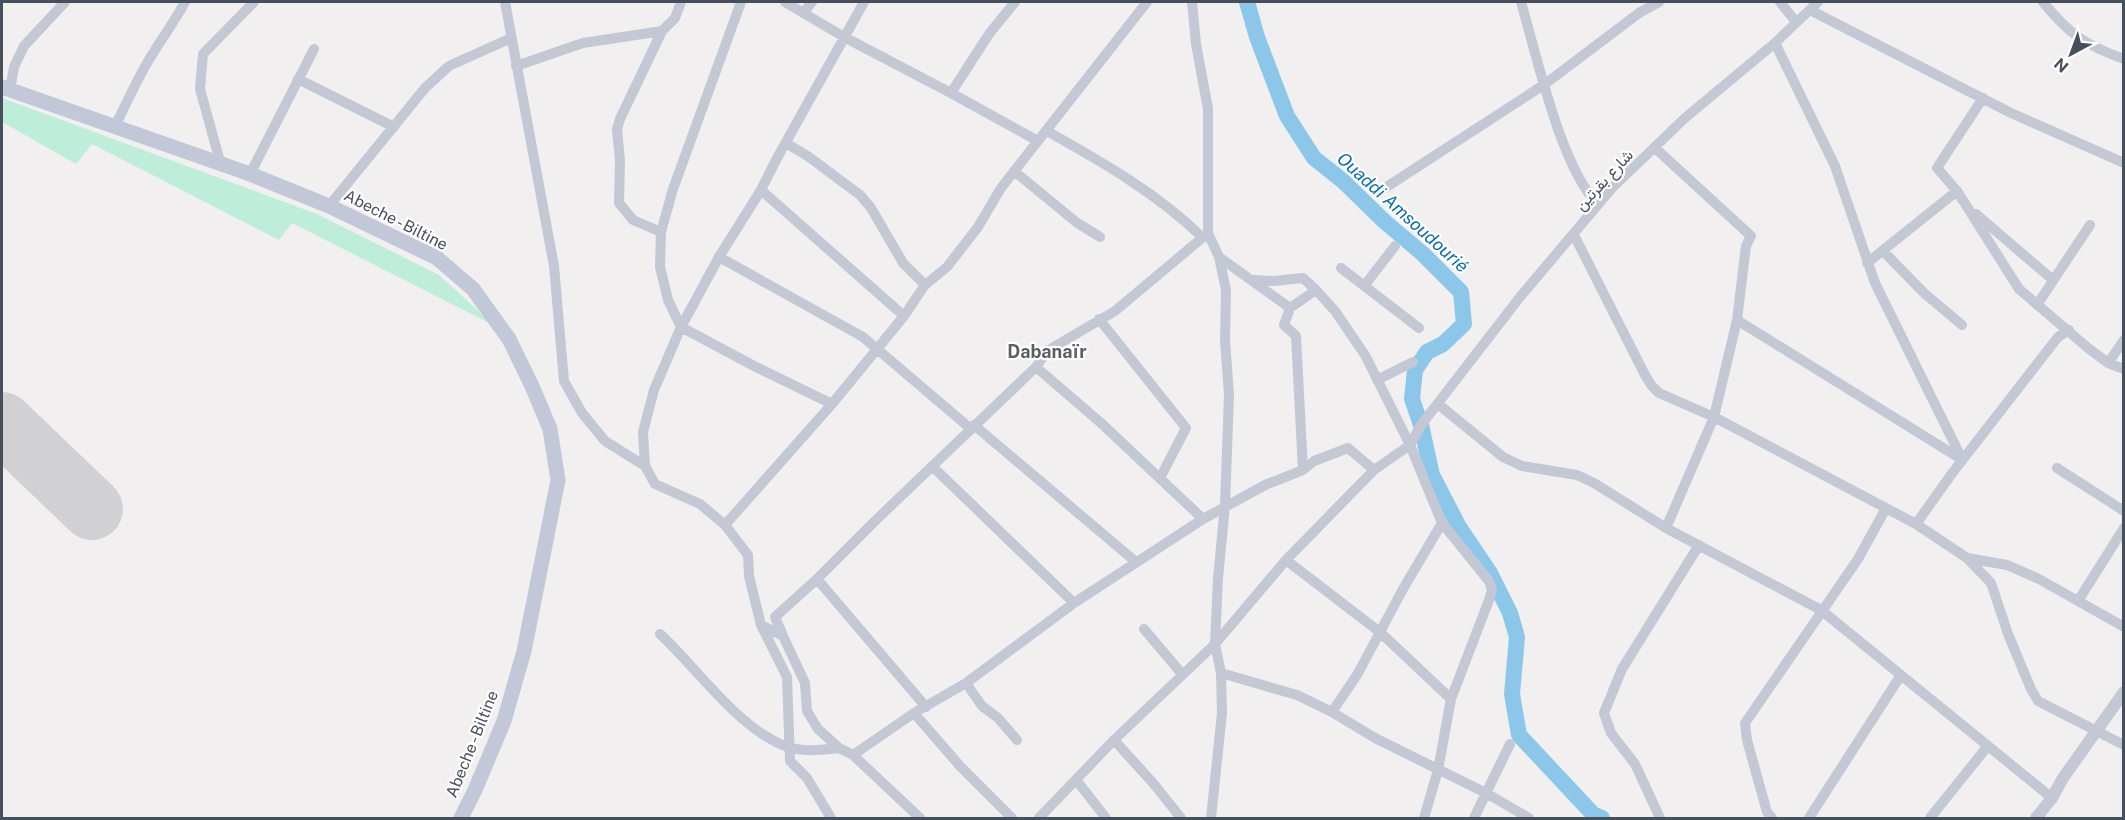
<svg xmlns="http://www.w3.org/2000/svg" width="2125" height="820" font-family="'Public Sans',Vazirmatn,sans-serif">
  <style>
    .green { fill: #beeed9 }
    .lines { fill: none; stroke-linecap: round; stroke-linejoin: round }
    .river { stroke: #8cc7ea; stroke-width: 16 }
    .runway { stroke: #d1d1d4; stroke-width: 62 }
    .minor { stroke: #c3c8d4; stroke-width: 10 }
    .tertiary { stroke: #c3c8d4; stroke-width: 12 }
    .secondary { stroke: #c2c8d7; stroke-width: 15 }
    .labels { text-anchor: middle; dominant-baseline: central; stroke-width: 4.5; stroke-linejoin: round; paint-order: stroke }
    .street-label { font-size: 16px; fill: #474f5c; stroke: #fff }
    .water-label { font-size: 18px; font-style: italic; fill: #0f6da7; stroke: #fff }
    .neighbourhood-label { font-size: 18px; font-weight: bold; fill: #5b5e64; stroke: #fff }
  </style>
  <rect width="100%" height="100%" fill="#f1efef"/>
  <!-- green -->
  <path class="green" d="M 2,98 L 317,214 L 439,275 L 495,326 L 292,223 L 279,240 L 92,144 L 76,164 L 2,122 Z"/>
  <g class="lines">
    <!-- river -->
    <path class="river" d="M 1247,2 L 1257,37 L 1287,116 L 1314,158 L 1343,181 L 1384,221 L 1423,254 L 1461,292 L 1464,324 L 1443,344 L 1427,352 L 1415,370 L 1412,399 L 1421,425 L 1432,475 L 1459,527 L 1490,573 L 1510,613 L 1517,637 L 1512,694 L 1519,735 L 1593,814 L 1602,818"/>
    <!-- runway -->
    <path class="runway" d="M 2,423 L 92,509"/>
    <!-- minor -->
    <path class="minor" d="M 505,2 L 554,266 L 564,381 L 582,413 L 605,441 L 645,466
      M 741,2 L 673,189 L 661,232 L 660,267 L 668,300 L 681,327 L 754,366 L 832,404
      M 785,2 L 844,37 L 951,93 L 1038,141
      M 1521,2 C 1536,53 1561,169 1598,204
      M 1780,2 L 1796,22
      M 2043,2 C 2069,34 2085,45 2124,59
      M 1810,10 L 2011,113 L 2124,163
      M 803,13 L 812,2
      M 1775,43 L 1835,166 L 1875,283 L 1962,459
      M 516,66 L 583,43 L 662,31 L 675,18 L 681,2
      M 298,79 L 394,127
      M 10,90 L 14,67 L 24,46 L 65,2
      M 951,93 L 989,34 L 1015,2
      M 1983,98 L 1937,168 L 1957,191 L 2019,289 L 2088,348 L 2108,363 L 2124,340
      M 115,126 C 128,101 139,74 155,50 C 165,34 176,19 185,2
      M 1047,131 C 1102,162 1157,193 1203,238
      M 786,143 L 809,157 L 860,195 L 871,208 L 903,263 L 925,285
      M 1655,148 L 1751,236 L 1746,246 L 1737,320 L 1714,417 L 1666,528
      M 221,165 L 200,89 L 203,54 L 254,2
      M 1014,171 L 1076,222 L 1100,237
      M 250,174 L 314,49
      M 1385,188 L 1545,84 L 1639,13 L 1659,2
      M 761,190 L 904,316
      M 329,206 L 425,88 L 449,66 L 511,38
      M 1976,214 L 2053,280
      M 661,232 L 633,220 L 619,203 L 620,161 L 617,129 L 620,119 L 662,31
      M 1208,233 L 1219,257 L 1226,290 L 1225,340 L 1229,395 L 1225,506 L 1218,578 L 1215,644 L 1221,673 L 1222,713 L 1211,818
      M 1574,235 L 1645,375 L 1651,385 L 1659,393 L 1714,417 L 1916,524 L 1967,558 L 1991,583 L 2008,634 L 2031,689 L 2038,701 L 2124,745
      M 1883,251 L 1924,293 L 1962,325
      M 719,257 L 863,337 L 971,429
      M 1219,257 L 1290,308 L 1284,325 L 1296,336 L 1303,470
      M 1867,263 L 1957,191
      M 1341,268 L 1419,328
      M 1253,280 L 1274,281 L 1303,278 L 1316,290
      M 1364,286 L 1395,246
      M 2037,305 L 2090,225
      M 1290,308 L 1316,290 L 1335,311 L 1365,355 L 1410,445 L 1442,523 L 1489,581 L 1492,590 L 1489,600 L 1451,699 L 1438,770 L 1424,818
      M 1099,319 L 1186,428 L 1160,478
      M 1737,320 L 1961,459
      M 2108,363 L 2124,369
      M 1036,367 L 1101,423 L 1203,519
      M 1377,380 L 1413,362
      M 1438,404 L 1503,457 L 1522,466 L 1577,475 L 1594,483 L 1666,528 L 1821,610 L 2052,798
      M 974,425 L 1136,562
      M 932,466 L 1074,603
      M 2057,468 L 2124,511
      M 1950,476 L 2058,337 L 2069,330
      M 1916,524 L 1953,472
      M 725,525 L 832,404 L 904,316 L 925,285 L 947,267 L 978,227 L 1001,188 L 1147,2
      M 2124,528 L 2078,601 L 2124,627
      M 1967,558 L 2007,565 L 2039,579 L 2078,601
      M 1286,560 L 1381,633 L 1451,699
      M 817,579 L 926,707
      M 761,625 L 783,636 L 775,617 L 817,579 L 876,520 L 1036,367 L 1047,351 L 1115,311 L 1208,233 L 1208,109 L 1196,44 L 1192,2
      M 1144,629 L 1182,674
      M 660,634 C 697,668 740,731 788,747 C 804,752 822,750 839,748
      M 783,636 L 805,683 L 807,711 L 818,729 L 839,748 L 853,755
      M 1221,673 L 1297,695 L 1332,712 L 1375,738 L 1486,793 L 1529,818
      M 966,683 L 982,706 L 998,718 L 1017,740
      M 1332,712 L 1357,675 L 1403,589 L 1442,523
      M 914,713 L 960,766 L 1012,818
      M 1114,740 L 1153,783 L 1181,818
      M 1077,781 L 1106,818
      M 831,818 L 807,778 L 790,761 L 787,677 L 761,625 L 749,576 L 748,555 L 725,525 L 700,504 L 655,484 L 645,466 L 643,432 L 654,390 L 681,327 L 719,257 L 761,190 L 776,160 L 864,2
      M 920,818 L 853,755 L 914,713 L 966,683 L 1074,603 L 1203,519 L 1265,485 L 1303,470 L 1314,461 L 1348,448 L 1374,470
      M 1039,818 L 1114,740 L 1215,644 L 1286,560 L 1374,470 L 1410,445 L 1421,425 L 1520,297 L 1612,188 L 1685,118 L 1775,43 L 1818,2
      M 1474,818 L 1510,744
      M 1660,818 L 1635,764 L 1611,733 L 1604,713 L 1622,669 L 1699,545
      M 1772,818 L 1767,812 L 1747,740 L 1745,723 L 1858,559 L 1886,508
      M 1809,818 L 1901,675
      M 1930,818 L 1987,747"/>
    <!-- tertiary -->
    <path class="tertiary" d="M 2036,818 L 2052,798 L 2063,778 L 2124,692"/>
    <!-- secondary -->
    <path class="secondary" d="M 2,87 L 250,174 L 329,206 L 437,258 L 473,289 L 509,339 L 532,386 L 550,429 L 558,480 L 524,651 L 504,721 L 475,790 L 461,818"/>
  </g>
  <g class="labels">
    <!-- street labels -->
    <g class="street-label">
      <text transform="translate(1604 180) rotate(-47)">شارع بقرتين</text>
      <text transform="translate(396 220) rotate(27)">Abeche - Biltine</text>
      <text transform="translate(472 744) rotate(-68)">Abeche - Biltine</text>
    </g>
    <!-- water labels -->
    <g class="water-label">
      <text transform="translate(1403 212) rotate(42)">Ouaddi Amsoudourié</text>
    </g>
    <!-- neighbourhood labels -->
    <g class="neighbourhood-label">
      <text x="1047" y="351">Dabanaïr</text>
    </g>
  </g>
  <!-- border -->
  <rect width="2125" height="820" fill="none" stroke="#474f5c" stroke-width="6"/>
  <!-- north arrow -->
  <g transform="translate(2071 54) rotate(221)" stroke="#ffffff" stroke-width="4.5" paint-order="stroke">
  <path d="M0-4.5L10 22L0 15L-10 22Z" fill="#474f5c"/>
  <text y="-9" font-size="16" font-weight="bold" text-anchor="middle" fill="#474f5c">N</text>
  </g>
</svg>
